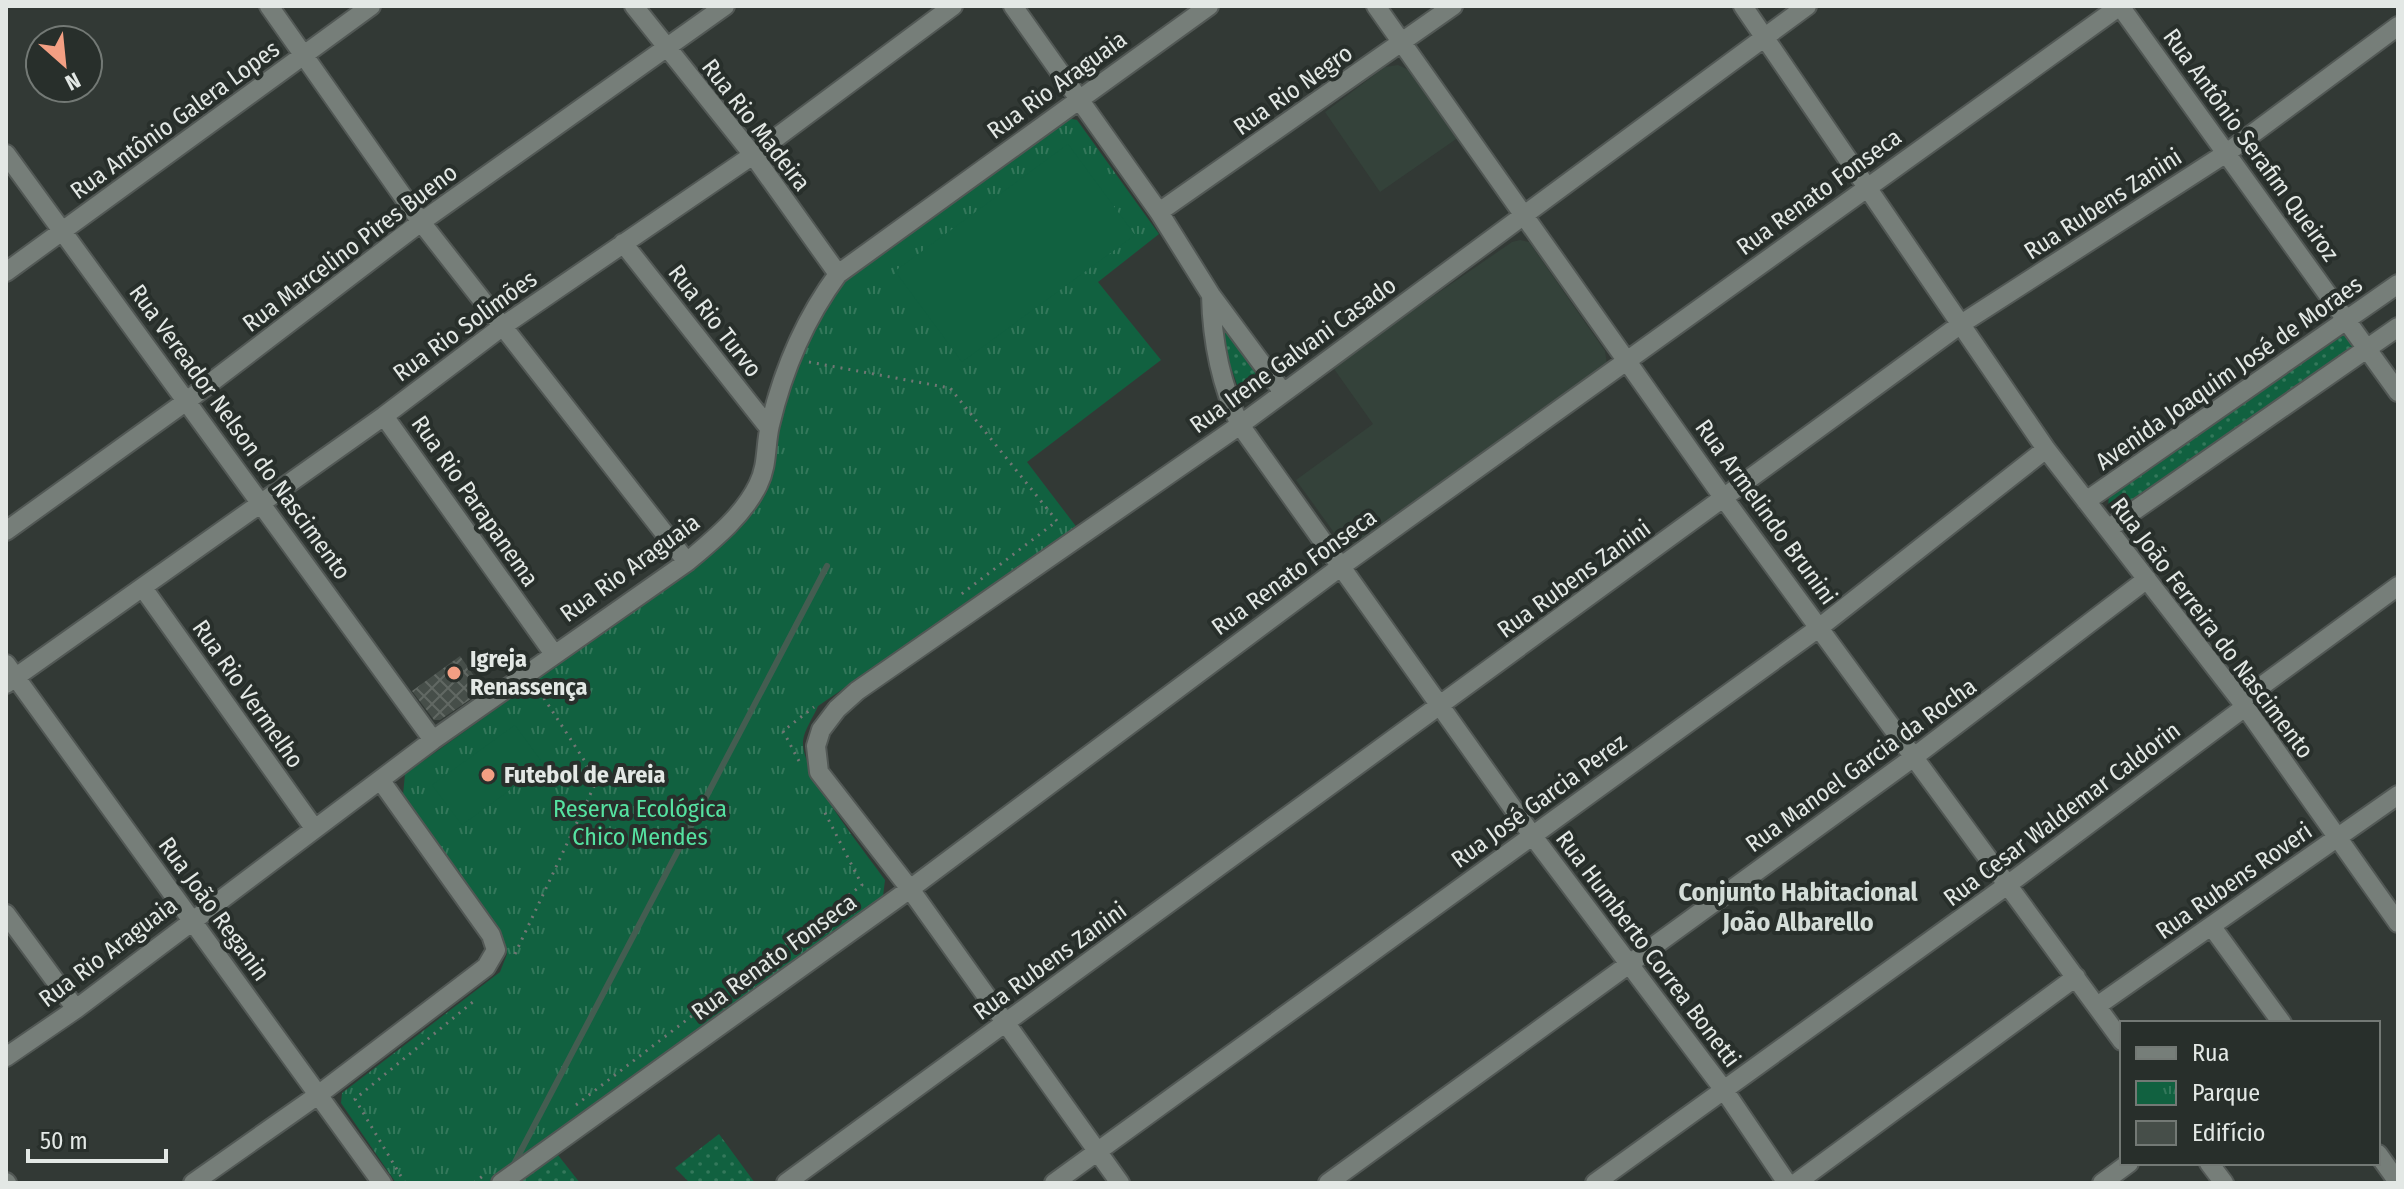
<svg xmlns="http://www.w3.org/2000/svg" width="2404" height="1189" font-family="'Fira Sans Condensed',sans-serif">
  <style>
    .built { fill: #34423a }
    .grass { fill: url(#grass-dots) }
    .park { fill: url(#park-tufts) }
    .pitch { fill: #116140 }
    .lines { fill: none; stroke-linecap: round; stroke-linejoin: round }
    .stream { stroke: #445d51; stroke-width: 6 }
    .building { fill: url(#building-cross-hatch) }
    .minor-casing { stroke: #525855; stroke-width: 22 }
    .path { stroke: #717774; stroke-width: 3; stroke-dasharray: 2 6; stroke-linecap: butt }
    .minor { stroke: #767e79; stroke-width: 18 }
    .poi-dot { fill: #f39f83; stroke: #282f2b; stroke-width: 3 }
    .labels { text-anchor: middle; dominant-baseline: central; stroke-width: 8; stroke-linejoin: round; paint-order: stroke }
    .street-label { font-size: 24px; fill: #e3e8e5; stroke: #282f2b }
    .poi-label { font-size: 24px; font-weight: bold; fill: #e3e8e5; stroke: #282f2b; text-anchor: start }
    .park-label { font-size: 24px; fill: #55e2a1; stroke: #282f2b }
    .neighbourhood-label { font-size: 26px; font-weight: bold; fill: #d4ddd8; stroke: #282f2b }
  </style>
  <defs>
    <pattern id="grass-dots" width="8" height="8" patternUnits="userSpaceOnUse" patternTransform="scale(2)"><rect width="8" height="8" fill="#116140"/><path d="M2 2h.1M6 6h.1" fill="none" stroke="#34785b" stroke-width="1.8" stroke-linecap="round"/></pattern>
    <pattern id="park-tufts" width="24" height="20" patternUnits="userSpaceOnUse" patternTransform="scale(2)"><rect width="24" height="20" fill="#116140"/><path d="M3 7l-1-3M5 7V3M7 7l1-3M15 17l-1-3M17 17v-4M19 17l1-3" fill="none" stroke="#34785b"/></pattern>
    <pattern id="building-cross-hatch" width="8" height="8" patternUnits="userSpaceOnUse" patternTransform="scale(2)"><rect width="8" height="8" fill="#464e49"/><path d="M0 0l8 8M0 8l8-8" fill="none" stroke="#616863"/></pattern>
  </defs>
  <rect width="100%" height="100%" fill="#323935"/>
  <!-- built -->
  <path class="built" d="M 1398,65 L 1413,72 L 1459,137 L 1380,192 L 1325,112 L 1385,67 Z
    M 1520,240 L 1529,242 L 1605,351 L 1607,364 L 1370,538 L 1352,543 L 1338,538 L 1296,480 L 1373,424 L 1332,366 L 1512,242 Z"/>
  <!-- grass -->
  <path class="grass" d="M 1220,322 L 1263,379 L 1260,393 L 1253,396 L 1238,387 L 1217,329 Z
    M 2348,332 L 2358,347 L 2117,514 L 2108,509 L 2109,494 Z
    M 719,1134 L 755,1183 L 690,1183 L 675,1168 Z
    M 558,1155 L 580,1183 L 519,1183 Z"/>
  <!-- park -->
  <path class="park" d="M 1067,118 L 1077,120 L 1159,234 L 1098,282 L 1161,360 L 1027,462 L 1078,529 L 818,706 C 814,716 804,730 803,741 C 800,772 866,853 885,880 L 883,896 L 487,1183 L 396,1183 L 341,1103 L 342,1093 L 500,972 L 507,954 L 501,933 L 403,795 L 405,774 L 647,601 L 764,491 L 774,465 L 779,431 L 798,356 L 826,301 L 843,282 Z"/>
  <!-- pitch -->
  <path class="pitch" d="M 1068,144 L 1135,235 L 962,362 L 895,271 Z
    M 515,725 L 544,765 L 462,825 L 432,785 Z"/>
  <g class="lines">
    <!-- stream -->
    <path class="stream" d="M 514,1164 L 827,566"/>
  </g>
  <!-- building -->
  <path class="building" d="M 460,656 L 484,690 L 440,720 L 434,720 L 412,691 Z"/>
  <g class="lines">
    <defs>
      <path id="minor" d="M 269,6 L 421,222 L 687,562
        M 634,6 L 753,155 L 838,274
        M 1013,6 L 1159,212 L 1211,295 L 1282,391
        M 1376,6 L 1725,500 L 2122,1041
        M 1743,6 L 2046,449 L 2241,701 L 2398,923
        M 6,154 L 433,740
        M 1159,212 L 1453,6
        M 623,243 L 769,428
        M 6,272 L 371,6
        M 1211,295 C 1212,339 1221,385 1240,425 L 1532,835 L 1724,1090 L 1787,1183
        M 384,416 L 554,654
        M 2086,501 L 2398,284
        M 2108,529 L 2398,327
        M 6,531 L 188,400 L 421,222 L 725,6
        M 143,588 L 314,828
        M 6,664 L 382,1183
        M 6,684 L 384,416 L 503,326 L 753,155 L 953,6
        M 2241,701 L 2398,586
        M 6,914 L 76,1009
        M 2212,927 L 2282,1023
        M 2097,1006 L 2398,795
        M 6,1057 L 76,1009 L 433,740 L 687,562 C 713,540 743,516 758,485 C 768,465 765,446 770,425 C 783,370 804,320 838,274 L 1209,6
        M 2378,1154 L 2398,1182
        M 2209,1163 L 2224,1183
        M 6,1182 L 7,1183
        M 193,1183 L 318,1095 L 486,967 L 496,950 L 491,935 L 381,781
        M 501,1183 L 910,889 L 1343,565 L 2120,6 L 2398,392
        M 786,1183 L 1961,324 L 2228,152 L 2398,26
        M 1054,1183 L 1820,627 L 2046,449
        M 1120,1183 L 910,889 L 819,772 L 816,746 L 821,730 L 837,709 L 857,691 L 1240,425 L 1807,6
        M 1328,1183 L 1914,757 L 2147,579
        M 1595,1183 L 2006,886 L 2245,707
        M 1796,1183 L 2076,977
        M 2102,1183 L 2129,1163"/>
    </defs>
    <!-- minor casing -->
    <use href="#minor" class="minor-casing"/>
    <!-- path -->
    <path class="path" d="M 809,362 L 950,388 L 1057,521 L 959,596
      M 799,761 L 783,731 L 814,707
      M 515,954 L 597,780 L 538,689
      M 576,1105 L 862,885 L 824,811
      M 405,1183 L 355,1099 L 474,1001
      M 474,1183 L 484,1175"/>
    <!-- minor -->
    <use href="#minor" class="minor"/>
  </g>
  <!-- markers -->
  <g class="poi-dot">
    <circle cx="454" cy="673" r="8"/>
    <circle cx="488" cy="775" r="8"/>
  </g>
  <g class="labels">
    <!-- street labels -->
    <g class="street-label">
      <text transform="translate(1057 85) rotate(-36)">Rua Rio Araguaia</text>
      <text transform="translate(1293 90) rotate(-35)">Rua Rio Negro</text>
      <text transform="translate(175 120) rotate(-36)">Rua Antônio Galera Lopes</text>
      <text transform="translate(756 125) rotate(52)">Rua Rio Madeira</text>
      <text transform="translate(2251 145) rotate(54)">Rua Antônio Serafim Queiroz</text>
      <text transform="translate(1819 192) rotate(-36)">Rua Renato Fonseca</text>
      <text transform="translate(2103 204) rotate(-33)">Rua Rubens Zanini</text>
      <text transform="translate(350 248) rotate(-37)">Rua Marcelino Pires Bueno</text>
      <text transform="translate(715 321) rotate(52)">Rua Rio Turvo</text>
      <text transform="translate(465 326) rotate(-36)">Rua Rio Solimões</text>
      <text transform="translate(1293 355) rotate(-36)">Rua Irene Galvani Casado</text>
      <text transform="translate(2229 373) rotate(-35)">Avenida Joaquim José de Moraes</text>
      <text transform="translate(240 432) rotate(54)">Rua Vereador Nelson do Nascimento</text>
      <text transform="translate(475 501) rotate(55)">Rua Rio Parapanema</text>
      <text transform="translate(1766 512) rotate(54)">Rua Armelindo Brunini</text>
      <text transform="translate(630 568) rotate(-36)">Rua Rio Araguaia</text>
      <text transform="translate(1294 572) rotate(-36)">Rua Renato Fonseca</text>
      <text transform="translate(1574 579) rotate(-36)">Rua Rubens Zanini</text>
      <text transform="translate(2212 628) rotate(53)">Rua João Ferreira do Nascimento</text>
      <text transform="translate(248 694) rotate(55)">Rua Rio Vermelho</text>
      <text transform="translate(1861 765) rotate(-36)">Rua Manoel Garcia da Rocha</text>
      <text transform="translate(1539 801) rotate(-36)">Rua José Garcia Perez</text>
      <text transform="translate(2062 814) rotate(-37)">Rua Cesar Waldemar Caldorin</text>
      <text transform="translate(2234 881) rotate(-35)">Rua Rubens Roveri</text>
      <text transform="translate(214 909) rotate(54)">Rua João Reganin</text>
      <text transform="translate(1648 949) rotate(53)">Rua Humberto Correa Bonetti</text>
      <text transform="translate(108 952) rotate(-37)">Rua Rio Araguaia</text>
      <text transform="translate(774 957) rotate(-36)">Rua Renato Fonseca</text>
      <text transform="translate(1050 961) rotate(-36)">Rua Rubens Zanini</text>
    </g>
    <!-- poi labels -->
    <g class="poi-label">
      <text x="470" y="659">Igreja<tspan x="470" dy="28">Renassença</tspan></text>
      <text x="504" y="775">Futebol de Areia</text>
    </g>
    <!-- park labels -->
    <g class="park-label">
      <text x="640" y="809">Reserva Ecológica<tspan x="640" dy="28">Chico Mendes</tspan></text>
    </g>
    <!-- neighbourhood labels -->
    <g class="neighbourhood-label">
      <text x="1798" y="892">Conjunto Habitacional<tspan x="1798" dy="30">João Albarello</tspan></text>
    </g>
  </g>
  <!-- border -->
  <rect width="2404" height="1189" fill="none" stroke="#e3e8e5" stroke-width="16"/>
  <!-- legend -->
  <rect x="2120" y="1021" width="260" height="144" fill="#282f2b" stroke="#737975" stroke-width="2"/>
  <rect x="2136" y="1047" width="40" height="12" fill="#767e79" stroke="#737975" stroke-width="2"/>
  <text x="2192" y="1061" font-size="24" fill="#e3e8e5">Rua</text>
  <rect x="2136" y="1081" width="40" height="24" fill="url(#park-tufts)" stroke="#737975" stroke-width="2"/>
  <text x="2192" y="1101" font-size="24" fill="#e3e8e5">Parque</text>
  <rect x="2136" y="1121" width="40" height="24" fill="#464e49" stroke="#737975" stroke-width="2"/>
  <text x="2192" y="1141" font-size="24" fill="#e3e8e5">Edifício</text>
  <!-- north arrow -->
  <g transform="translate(64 64) rotate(153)"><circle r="38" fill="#282f2b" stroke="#737975" stroke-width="2"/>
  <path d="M0-6L14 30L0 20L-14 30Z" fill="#f39f83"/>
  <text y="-12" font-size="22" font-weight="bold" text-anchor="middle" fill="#e3e8e5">N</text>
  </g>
  <!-- scale -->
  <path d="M28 1149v12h138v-12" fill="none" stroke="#e3e8e5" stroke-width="4"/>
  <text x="40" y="1149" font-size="24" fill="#e3e8e5" stroke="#282f2b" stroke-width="6" paint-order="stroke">50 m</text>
</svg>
